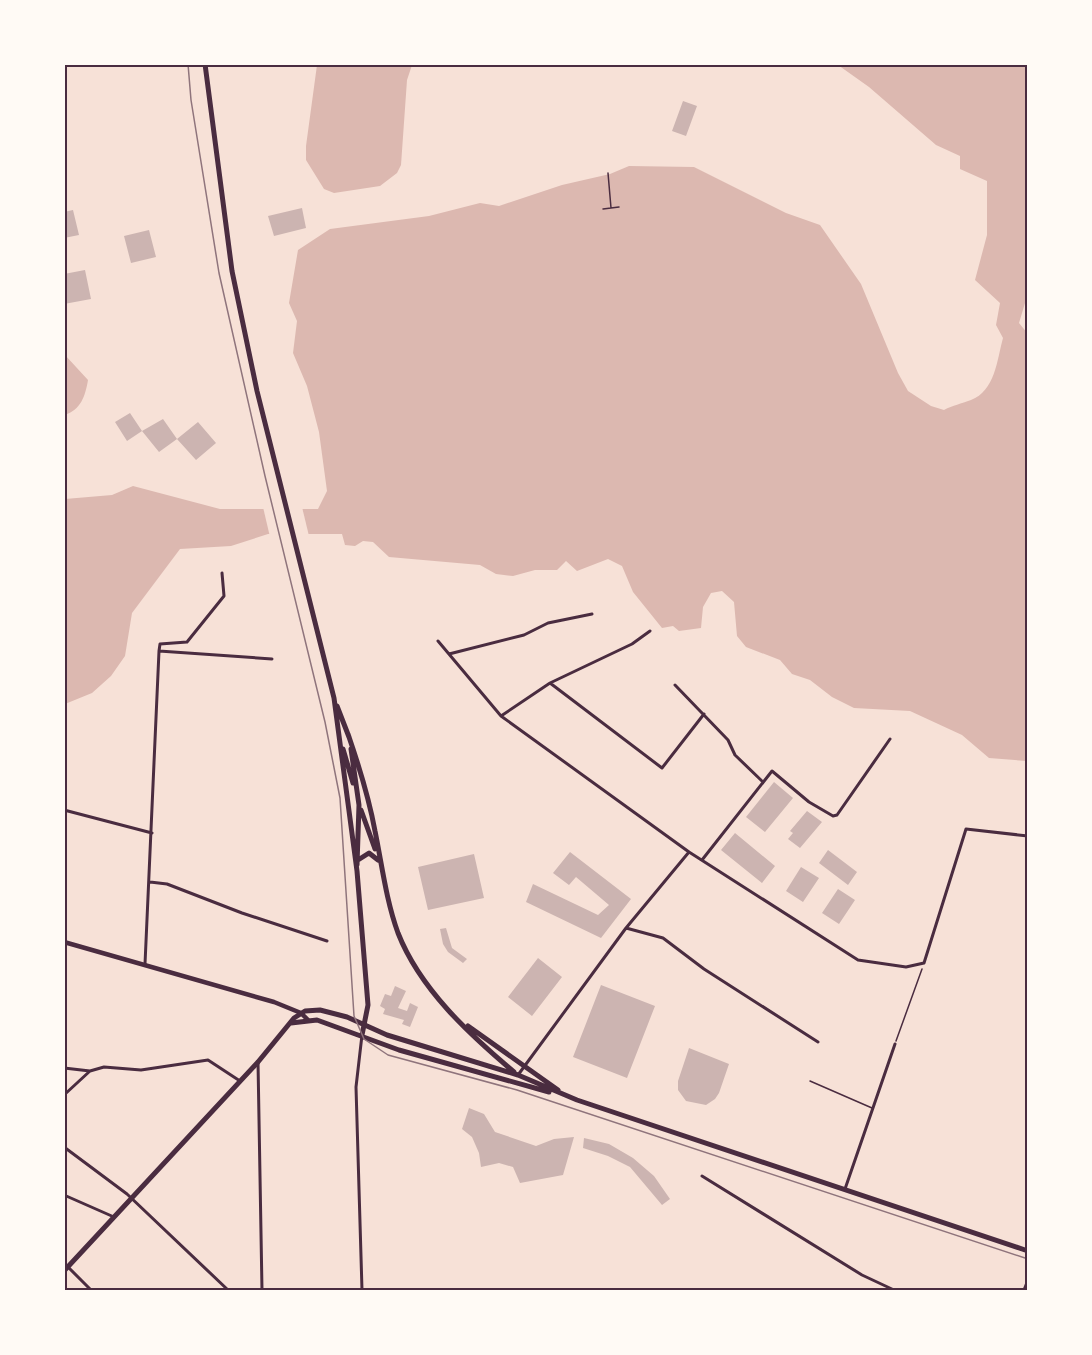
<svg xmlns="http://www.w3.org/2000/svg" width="1092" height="1355" font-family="'PT Sans',sans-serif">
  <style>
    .water { fill: #dcb8b0 }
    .pier { fill: #f7e1d7 }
    .building { fill: #ccb4b1 }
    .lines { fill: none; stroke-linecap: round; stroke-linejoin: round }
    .path { stroke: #4a2c40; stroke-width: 1.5 }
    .service { stroke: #4a2c40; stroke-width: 1.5 }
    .minor { stroke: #4a2c40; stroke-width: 3 }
    .secondary { stroke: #4a2c40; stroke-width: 4.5 }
    .primary { stroke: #4a2c40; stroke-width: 5 }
    .tram { stroke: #8f747c; stroke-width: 1.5 }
    .neatline { fill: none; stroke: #4a2c40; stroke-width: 2 }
  </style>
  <rect width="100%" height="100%" fill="#f7e1d7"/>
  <!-- water -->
  <path class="water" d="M 317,65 L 412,65 L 407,80 L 401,165 L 397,173 L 380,186 L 334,193 L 324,189 L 306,160 L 306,146 Z
    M 838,65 L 1027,65 L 1028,293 L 1019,323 L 1028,334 L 1027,761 L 989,758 L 962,735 L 910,711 L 854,708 L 832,697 L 810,680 L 792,674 L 780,660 L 746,647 L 737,636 L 734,602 L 722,591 L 711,593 L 703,607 L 701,628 L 679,631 L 673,626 L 662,628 L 633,592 L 622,566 L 608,559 L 577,571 L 566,561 L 557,570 L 535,570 L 513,576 L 496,574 L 480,565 L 389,557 L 373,542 L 363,541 L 355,546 L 345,545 L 342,534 L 268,534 L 231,546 L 180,549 L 132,613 L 125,656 L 111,676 L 92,693 L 65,704 L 65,499 L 112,495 L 133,486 L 220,509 L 318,509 L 327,491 L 319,432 L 307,386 L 293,353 L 297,321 L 289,303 L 298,250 L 330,229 L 429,216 L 480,203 L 499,206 L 562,185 L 610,174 L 629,166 L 694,167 L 786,213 L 820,225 L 861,284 L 898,373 L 908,391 L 931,406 L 944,410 C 953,405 961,404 971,400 C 995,391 997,360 1003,338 L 996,325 L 1000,303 L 975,280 L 987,235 L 987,181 L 960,169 L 960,156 L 936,145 L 869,87 Z
    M 65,355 L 88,380 C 85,397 81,409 65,415 Z"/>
  <!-- pier -->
  <path class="pier" d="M 263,507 L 302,507 L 309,536 L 270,537 Z"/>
  <!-- building -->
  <path class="building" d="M 683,101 L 697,106 L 686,136 L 672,131 Z
    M 302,208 L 306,228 L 274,236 L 268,216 Z
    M 73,210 L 79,235 L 64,238 L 64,212 Z
    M 149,230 L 156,257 L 131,263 L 124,236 Z
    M 85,270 L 91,299 L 64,304 L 64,274 Z
    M 130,413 L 142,431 L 127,441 L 115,422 Z
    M 163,419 L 177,439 L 159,452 L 142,431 Z
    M 198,422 L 216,443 L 196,460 L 177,439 Z
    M 774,782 L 793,798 L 765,832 L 746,817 Z
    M 807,811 L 822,822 L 800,848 L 788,839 L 793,833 L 790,831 Z
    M 735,833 L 775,866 L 762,883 L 721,850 Z
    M 828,850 L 857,872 L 848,885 L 819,863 Z
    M 570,852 L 631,899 L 601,938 L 526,902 L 533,884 L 598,915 L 609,905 L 576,877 L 569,885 L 553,873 Z
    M 474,854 L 484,898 L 428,910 L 418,867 Z
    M 801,867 L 819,878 L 803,902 L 786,891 Z
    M 838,889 L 855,900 L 839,924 L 822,913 Z
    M 446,928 L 452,948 L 467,959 L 463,963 L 448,952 L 443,944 L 440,929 Z
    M 538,958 L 562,977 L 532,1016 L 508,997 Z
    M 601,985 L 655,1006 L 627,1078 L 573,1057 Z
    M 395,986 L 406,991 L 398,1008 L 407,1011 L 410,1003 L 418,1007 L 410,1027 L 402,1024 L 404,1020 L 383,1014 L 385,1009 L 380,1006 L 385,994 L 391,996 Z
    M 689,1048 L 729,1064 L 719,1093 L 715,1099 L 706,1105 L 686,1101 L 678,1090 L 678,1081 Z
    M 469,1108 L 484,1114 L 495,1132 L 536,1146 L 554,1139 L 574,1137 L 563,1175 L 520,1183 L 513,1167 L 499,1163 L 481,1167 L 479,1153 L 472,1137 L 462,1129 Z
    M 584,1138 L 609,1144 L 633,1158 L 654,1176 L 670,1199 L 662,1205 L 630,1167 L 608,1156 L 583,1148 Z"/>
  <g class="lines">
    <!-- path -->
    <path class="path" d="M 608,173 L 611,208
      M 603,209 L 619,207
      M 896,1041 L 922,969"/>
    <!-- service -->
    <path class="service" d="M 810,1081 L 872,1108"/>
    <!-- minor -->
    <path class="minor" d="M 438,641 L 501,716 L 689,852 L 858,960 L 906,967 L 924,963 L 966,829 L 1028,836
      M 159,651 L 160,644 L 187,642 L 224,596 L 222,573
      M 449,654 L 524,635 L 548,623 L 592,614
      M 550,683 L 662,768 L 704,714
      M 675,685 L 728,740 L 735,755 L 763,782
      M 501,716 L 550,683 L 632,644 L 650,631
      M 64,810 L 152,833
      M 702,860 L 772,771 L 809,802 L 833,816 L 837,815 L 890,739
      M 150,882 L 167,884 L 242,913 L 327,941
      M 626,928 L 663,938 L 704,969 L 818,1042
      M 145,964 L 159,651 L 272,659
      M 362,1035 L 356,1087 L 362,1290
      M 258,1062 L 262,1290
      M 64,1068 L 90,1071
      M 518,1075 L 626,928 L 689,852
      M 64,1095 L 90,1071 L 104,1067 L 141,1070 L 208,1060 L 240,1081
      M 64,1147 L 127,1194 L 228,1290
      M 702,1176 L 862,1275 L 894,1290
      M 845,1189 L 895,1044
      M 64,1195 L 114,1217
      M 68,1267 L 91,1290
      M 1024,1290 L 1028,1280"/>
    <!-- secondary -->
    <path class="secondary" d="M 64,942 L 274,1002 L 301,1013 L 308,1020"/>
    <!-- primary -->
    <path class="primary" d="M 205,64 L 232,271 L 257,391 L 334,698 L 357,871 L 368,1005 L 362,1035
      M 337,706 L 349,737
      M 348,734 C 359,766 369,798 375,831 C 382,865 386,900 398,933 C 420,989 469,1034 514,1072
      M 343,749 L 353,783
      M 351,749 L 359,805 L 357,865
      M 361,810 L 375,849
      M 358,860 L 369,853 L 378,860
      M 291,1023 L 317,1020 L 399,1050 L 549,1092
      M 468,1026 L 558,1090
      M 64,1271 L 258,1062 L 294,1018 L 305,1011 L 320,1010 L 347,1017 L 387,1035 L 518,1075 L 577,1100 L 1028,1251"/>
    <!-- tram -->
    <path class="tram" d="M 188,64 L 191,100 L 219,273 L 265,476 L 325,722 L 340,798 L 354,1016 L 364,1039 L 388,1055 L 517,1090 L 1028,1259"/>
  </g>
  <!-- border -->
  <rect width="1092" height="1355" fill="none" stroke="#fffaf5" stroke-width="132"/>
  <rect x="66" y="66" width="960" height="1223" class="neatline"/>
</svg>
